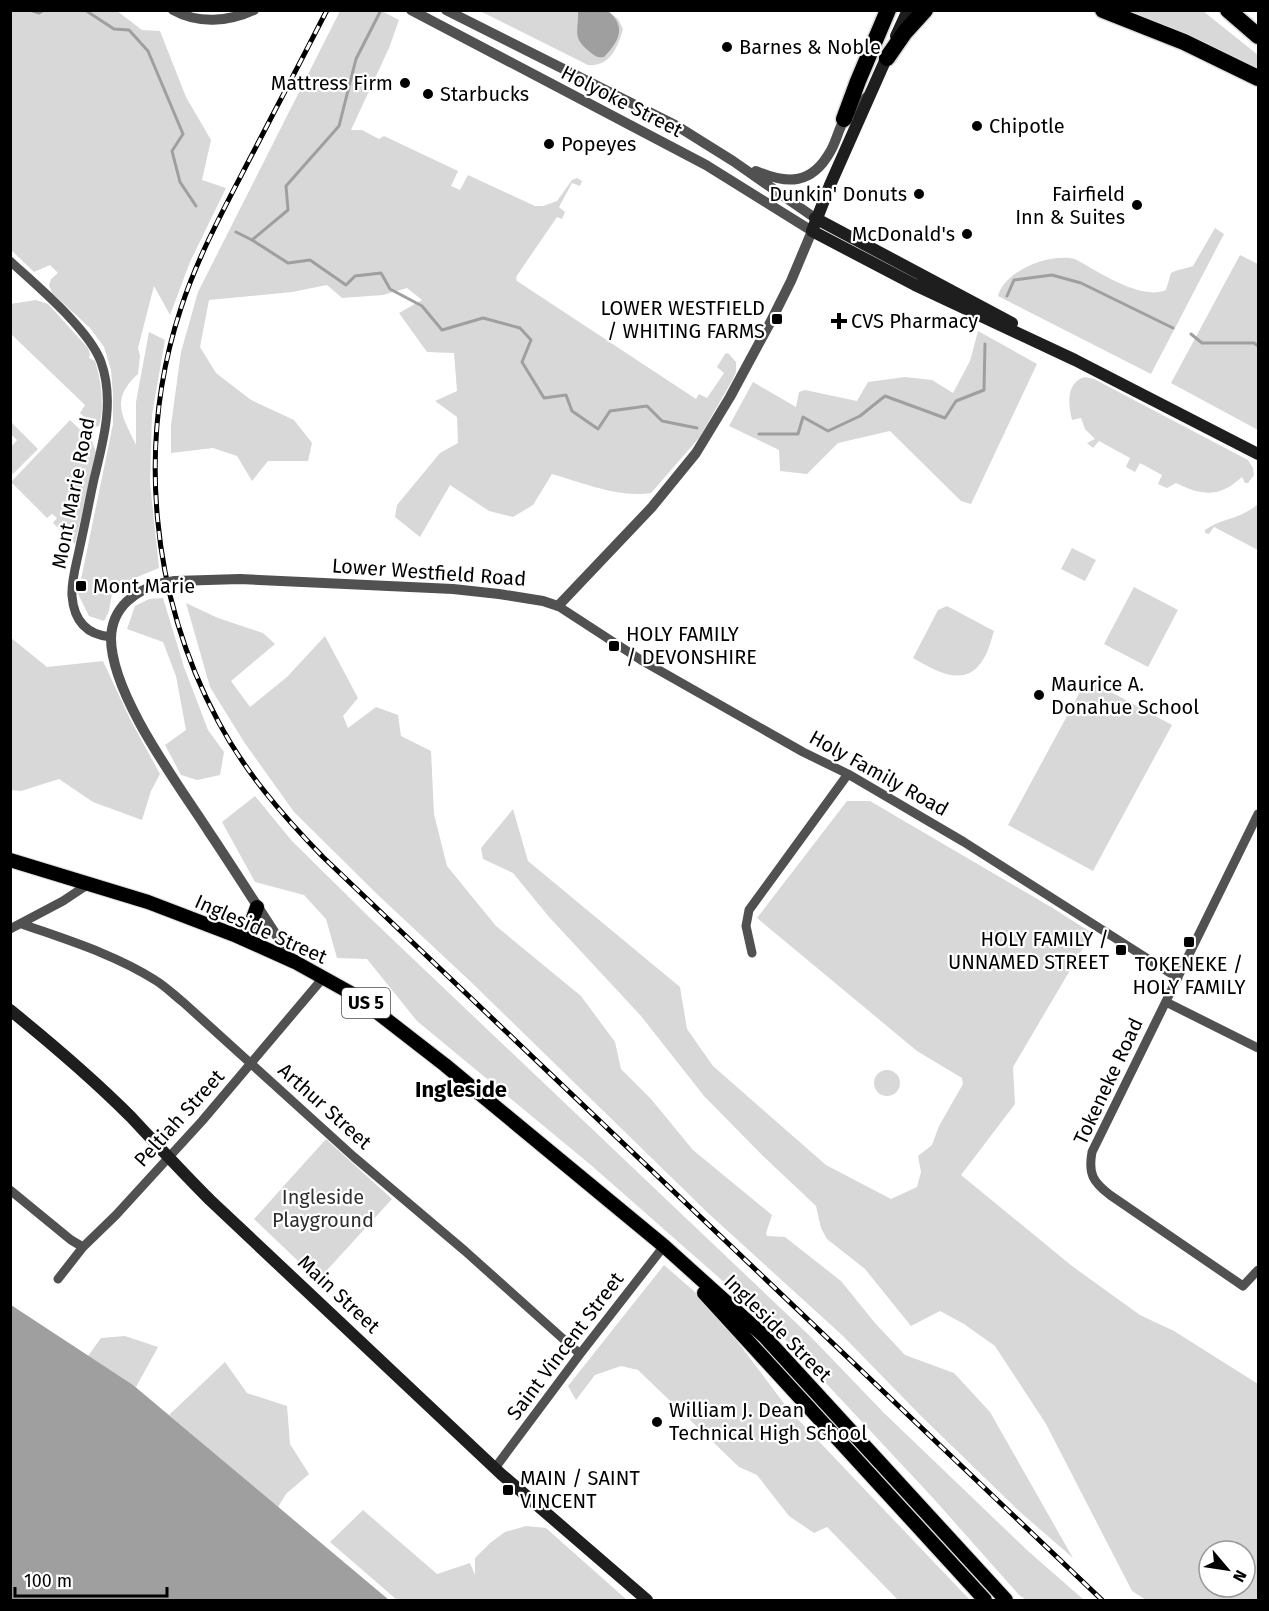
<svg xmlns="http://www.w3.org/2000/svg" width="1269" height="1611" font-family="'Fira Sans',sans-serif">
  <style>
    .green { fill: #d8d8d8; fill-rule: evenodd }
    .water { fill: #9f9f9f }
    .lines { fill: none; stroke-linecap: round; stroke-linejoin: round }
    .stream { stroke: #9f9f9f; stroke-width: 3 }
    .primary-casing { stroke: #dbdbdb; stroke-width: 16 }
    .motorway-casing { stroke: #dbdbdb; stroke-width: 19 }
    .minor { stroke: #515151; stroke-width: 9 }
    .tertiary { stroke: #515151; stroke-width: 10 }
    .secondary { stroke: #1e1e1e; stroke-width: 12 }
    .primary { stroke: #000; stroke-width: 14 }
    .motorway { stroke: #000; stroke-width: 16 }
    .rail-casing { stroke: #000; stroke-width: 5 }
    .rail { stroke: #fff; stroke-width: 3; stroke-dasharray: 9; stroke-linecap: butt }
    .tertiary-bridge { stroke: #515151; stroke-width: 10 }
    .poi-dot { fill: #000; stroke: #fff; stroke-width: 2 }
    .labels { text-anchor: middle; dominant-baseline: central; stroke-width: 4.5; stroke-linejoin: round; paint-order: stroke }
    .shield { fill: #fff; stroke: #4c4c4c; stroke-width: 1.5 }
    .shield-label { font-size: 18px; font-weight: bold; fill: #000 }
    .poi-label { font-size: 20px; fill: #000; stroke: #fff; text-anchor: start }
    .street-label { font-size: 20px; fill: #000; stroke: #fff }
    .park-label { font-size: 20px; fill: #2f2f2f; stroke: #fff }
    .quarter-label { font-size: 22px; font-weight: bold; fill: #000; stroke: #fff }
  </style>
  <rect width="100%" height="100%" fill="#fff"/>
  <!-- green -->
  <path class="green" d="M 11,10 L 117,11 L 142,30 L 160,31 L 186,97 L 211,140 L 202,180 L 226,188 L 190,262 L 170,315 L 154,286 L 138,348 L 140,356 L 138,374 C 110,399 122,416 136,445 L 136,402 L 149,332 L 165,340 L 152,415 L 150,483 L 159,568 L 130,580 L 112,594 L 109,611 L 104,621 L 89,616 L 78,594 L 113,424 L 113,394 L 111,370 L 104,347 L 90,328 L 52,293 L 49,285 L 51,279 L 58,273 L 50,265 L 34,272 L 11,250 Z
    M 340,11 L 382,11 L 399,20 L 389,48 L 351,130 L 362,130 L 379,139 L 384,136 L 458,171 L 451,186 L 460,190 L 468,175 L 535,206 L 543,206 L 557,201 L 572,180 L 577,178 L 582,181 L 580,186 L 572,183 L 559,207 L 565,212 L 562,219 L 557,217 L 516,277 L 517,281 L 696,399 L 699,394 L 707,398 L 724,373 L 717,367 L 725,354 L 728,353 L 736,362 L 736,372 L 733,379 L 699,438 L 651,493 C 619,498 583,483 552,474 L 533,505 L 513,517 L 489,511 L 450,485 L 420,537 L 395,517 L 397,505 L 440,453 L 458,443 L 457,417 L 435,401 L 457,391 L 454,353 L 427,352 L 399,313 L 422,300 L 407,288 L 383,295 L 342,298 L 327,285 L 292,292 L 209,300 L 200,347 L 216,373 L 251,400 L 294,420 L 312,443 L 308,461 L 268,461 L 252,481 L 237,456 L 213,448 L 171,453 L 171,425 L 181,352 L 198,292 Z
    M 480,11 L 608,11 L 618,19 L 623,29 C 618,47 610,67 588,65 Z
    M 1120,11 L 1203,11 L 1258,55 L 1258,71 Z
    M 1215,228 L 1224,234 L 1151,374 L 998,296 C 1005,270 1050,253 1075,259 C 1097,271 1141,301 1166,290 L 1171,273 C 1178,269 1185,269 1193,266 Z
    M 1240,255 L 1258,264 L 1258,430 L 1171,383 Z
    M 36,300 L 48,304 L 88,348 L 90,354 L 89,358 L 95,361 C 101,379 105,407 99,426 L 95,427 L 80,413 L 85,405 L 11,334 L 10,304 Z
    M 978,331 L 1037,364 L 971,504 L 961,501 L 890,431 L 838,443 L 807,474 L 780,471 L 779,450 L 729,426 L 753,382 L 796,407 L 799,392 L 805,390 L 857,401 L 868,382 L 905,377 L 932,380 L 953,393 L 970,361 Z
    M 1085,377 L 1094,379 L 1248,460 L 1253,468 L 1254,475 L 1248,483 L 1245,483 L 1242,477 C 1219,498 1202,496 1176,483 L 1167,488 L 1158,484 L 1162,475 L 1140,463 L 1135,472 L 1126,467 L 1130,458 L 1099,441 L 1093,448 L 1087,443 L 1095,439 L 1085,429 L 1081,418 L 1072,420 C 1068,404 1066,382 1085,377 Z
    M 70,420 L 92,441 L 96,452 L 75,544 L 53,523 L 57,518 L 52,514 L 47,518 L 11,482 Z
    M 11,422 L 38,449 L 13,474 L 11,472 L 11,447 L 17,440 L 11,434 Z
    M 1258,504 L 1258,550 L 1214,527 L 1209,534 L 1205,533 L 1205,530 C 1221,518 1240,520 1258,504 Z
    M 1072,548 L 1096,560 L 1085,581 L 1061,569 Z
    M 1134,587 L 1178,610 L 1148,667 L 1104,644 Z
    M 163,598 L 184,667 L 208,730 L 224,752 L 220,775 L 197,780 L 181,775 L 165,745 L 186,730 L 176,676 L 163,642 L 127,629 L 135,606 L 149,599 Z
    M 186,603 L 218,618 L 263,633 L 275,644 L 231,681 L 250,707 L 287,677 L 325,636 L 358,698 L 343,716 L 348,728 L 376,707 L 398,715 L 401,736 L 431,751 L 434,814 L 447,866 L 496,926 L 581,996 L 615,1042 L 621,1069 L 651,1099 L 693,1150 L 772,1215 L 766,1233 L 767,1236 L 785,1237 L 841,1281 L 875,1323 L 905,1355 L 954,1373 L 990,1412 L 1073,1558 L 1019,1511 L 921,1416 L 843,1336 L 709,1214 L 471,982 L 379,896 L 294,812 L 244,742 L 210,687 Z
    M 947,606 L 994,631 C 991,640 989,650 984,658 C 966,690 936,671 913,658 L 938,610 Z
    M 10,637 L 47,667 L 103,661 L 131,721 L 160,774 L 151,791 L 142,820 L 93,802 L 59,779 L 21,791 L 11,790 Z
    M 1087,679 L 1172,725 L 1093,871 L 1008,825 Z
    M 255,796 L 292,841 L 368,916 L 811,1337 L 884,1413 L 1028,1551 L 1084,1600 L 1026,1600 L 1019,1595 L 933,1498 L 766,1319 L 592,1166 L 417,1021 L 367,959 L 337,958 L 326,919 L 304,895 L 255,882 L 222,822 Z
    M 847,801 L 870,801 L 1051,907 L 1092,933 L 1013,1067 L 1015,1104 L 961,1175 L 1072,1266 L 1140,1315 L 1174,1331 L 1258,1384 L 1258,1600 L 1146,1600 L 1132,1591 L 1046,1424 L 995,1346 L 964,1324 L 940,1311 L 911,1326 L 865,1269 L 827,1239 L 821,1228 L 816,1206 L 762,1155 L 704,1096 L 641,1016 L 549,917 L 513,873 L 483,859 L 481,848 L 513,809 L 528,861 L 680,987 L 687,1029 L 713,1066 L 826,1165 L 891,1199 L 917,1187 L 921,1172 L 918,1156 L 932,1145 L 939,1126 L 963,1084 L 962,1078 L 917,1051 L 757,918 ZM 1209,1551 L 1245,1551 L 1245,1587 L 1209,1587 Z
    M874 1083a13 13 0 1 1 26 0a13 13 0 1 1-26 0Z
    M 326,1139 L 392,1199 L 318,1280 L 254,1219 Z
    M 664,1265 L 695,1292 L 734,1337 L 789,1410 L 970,1600 L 898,1600 L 827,1527 L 814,1533 L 789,1516 L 757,1475 L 739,1467 L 638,1370 L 621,1366 L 595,1375 L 576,1400 L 568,1386 Z
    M 125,1336 L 158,1347 L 136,1387 L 88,1356 L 101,1338 Z
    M 225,1362 L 247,1393 L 287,1406 L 290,1444 L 309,1474 L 286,1494 L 278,1507 L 169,1415 Z
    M 363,1510 L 437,1574 L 470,1563 L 475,1575 L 475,1558 L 490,1543 L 505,1532 L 526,1526 L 546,1528 L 627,1600 L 397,1600 L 330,1542 Z"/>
  <!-- water -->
  <path class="water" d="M 578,11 L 608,11 C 627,27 619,41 604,57 C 597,58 595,56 590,52 C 571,37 579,32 578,11 Z
    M 11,1305 L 133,1385 L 389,1600 L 11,1600 Z"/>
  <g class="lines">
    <!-- stream -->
    <path class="stream" d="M 30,10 L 39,13 L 44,10
      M 85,10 L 114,29 L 129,30 L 148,51 L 183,134 L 172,151 L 180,182 L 196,206
      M 236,232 L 252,240 L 288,210 L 286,186 L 339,126 L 356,59 L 381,10
      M 252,240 L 288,263 L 310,260 L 346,285 L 355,276 L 381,273 L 390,289 L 422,306 L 442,330 L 483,318 L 520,328 L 531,340 L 522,362 L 544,398 L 566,395 L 572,411 L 598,429 L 610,411 L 647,406 L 662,421 L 697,428
      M 1007,296 L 1014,280 L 1052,275 L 1081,283 L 1173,328
      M 1191,334 L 1202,343 L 1254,343 L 1258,346
      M 759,434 L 798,434 L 803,417 L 828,431 L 860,416 L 885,396 L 945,418 L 956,401 L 984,390 L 985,344"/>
    <defs>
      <path id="primary" d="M 10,860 L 148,902 L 237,936 L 295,962 L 349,992 L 369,1006 L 445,1065 L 664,1246 L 764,1336 L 1006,1600
        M 237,936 L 250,926 L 257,907
        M 704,1293 L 985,1600"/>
      <path id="motorway" d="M 1103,10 L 1184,42 L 1258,78
        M 1228,10 L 1258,36
        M 887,58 L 905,32 L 925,10
        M 844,119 L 858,81 L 888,10"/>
    </defs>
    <!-- primary casing -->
    <use href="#primary" class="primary-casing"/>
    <!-- motorway casing -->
    <use href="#motorway" class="motorway-casing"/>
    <!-- minor -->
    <path class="minor" d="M 10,261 C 37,286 89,329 101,362 C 115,401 103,442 94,479 C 89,502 85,524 80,546 C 77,562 71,580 72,596 C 74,621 87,635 111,637
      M 558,606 L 641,660 L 803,752 L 848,774 L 964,842 L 1178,978
      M 1258,814 L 1092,1152 C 1088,1174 1093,1182 1110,1195 L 1243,1286 L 1258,1270
      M 22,924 C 67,940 114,954 155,980 C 165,986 174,995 184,1003 L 354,1157 L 465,1251 L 580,1354
      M 10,929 L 63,901 L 90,883
      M 752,953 L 746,926 L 749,910 L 848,774
      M 1166,1002 L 1258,1048
      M 10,1190 L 71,1240 L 83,1247
      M 58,1279 L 83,1247 L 116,1215 L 202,1121 L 323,978
      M 495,1468 L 580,1354 L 664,1246"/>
    <!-- tertiary -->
    <path class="tertiary" d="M 173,10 C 198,24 228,22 254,10
      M 446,10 L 677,126 L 733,161 L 815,218
      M 756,171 C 788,185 812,184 830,152 C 836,142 838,131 843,122 C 849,112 861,103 869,95
      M 175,581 L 240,579 L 453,589 L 499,594 L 543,601 L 558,606 L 652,507 L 696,453 L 730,397 L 770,323 L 791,281 L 812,231 L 706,165 L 411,10
      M 163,583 C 135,590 112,607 111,638 C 111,695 178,784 209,832 C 238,875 265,919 294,962"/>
    <!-- secondary -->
    <path class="secondary" d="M 896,36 L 908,10
      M 889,52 L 830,185 L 812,231 L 915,285 L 1075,360 L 1258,454
      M 815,218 L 1012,323
      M 10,1010 C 52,1044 93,1079 131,1117 C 157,1145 183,1173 210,1200 L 501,1474 L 647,1600"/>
    <!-- primary -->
    <use href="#primary" class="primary"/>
    <!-- motorway -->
    <use href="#motorway" class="motorway"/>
    <defs>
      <path id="rail" d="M 327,10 C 300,63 272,116 245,168 C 221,214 197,259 181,308 C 136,443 151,596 218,721 C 245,772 283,816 323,857 L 1102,1600"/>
    </defs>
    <!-- rail casing -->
    <use href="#rail" class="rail-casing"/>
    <!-- rail -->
    <use href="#rail" class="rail"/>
    <!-- tertiary-bridge -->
    <path class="tertiary-bridge" d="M 163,583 L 175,581"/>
  </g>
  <!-- markers -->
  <g class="poi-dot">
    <circle cx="727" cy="47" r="6"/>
    <circle cx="405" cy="83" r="6"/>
    <circle cx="428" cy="94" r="6"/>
    <circle cx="977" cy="126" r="6"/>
    <circle cx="549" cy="144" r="6"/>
    <circle cx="919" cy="194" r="6"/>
    <circle cx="1137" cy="205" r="6"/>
    <circle cx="967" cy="234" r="6"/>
    <rect x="771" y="313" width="12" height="12" rx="3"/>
    <path d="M836 312h6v6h6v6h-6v6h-6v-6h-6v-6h6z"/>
    <rect x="75" y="580" width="12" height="12" rx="3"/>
    <rect x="608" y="640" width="12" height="12" rx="3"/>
    <circle cx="1039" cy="695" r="6"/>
    <rect x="1183" y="936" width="12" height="12" rx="3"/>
    <rect x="1115" y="944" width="12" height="12" rx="3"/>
    <circle cx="657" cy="1422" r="6"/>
    <rect x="502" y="1484" width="12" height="12" rx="3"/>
  </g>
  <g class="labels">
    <!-- shield labels -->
    <rect class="shield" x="342" y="988" width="48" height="30" rx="4.5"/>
    <g class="shield-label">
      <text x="366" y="1003">US 5</text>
    </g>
    <!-- poi labels -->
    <g class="poi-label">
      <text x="739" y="47">Barnes &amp; Noble</text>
      <text x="393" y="83" text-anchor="end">Mattress Firm</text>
      <text x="440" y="94">Starbucks</text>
      <text x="989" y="126">Chipotle</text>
      <text x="561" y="144">Popeyes</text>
      <text x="907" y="194" text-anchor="end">Dunkin' Donuts</text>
      <text x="1125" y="194" text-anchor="end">Fairfield<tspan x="1125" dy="23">Inn &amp; Suites</tspan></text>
      <text x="955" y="234" text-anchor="end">McDonald's</text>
      <text x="765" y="308" text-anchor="end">LOWER WESTFIELD<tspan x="765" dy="23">/ WHITING FARMS</tspan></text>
      <text x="851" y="321">CVS Pharmacy</text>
      <text x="93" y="586">Mont Marie</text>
      <text x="626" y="634">HOLY FAMILY<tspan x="626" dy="23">/ DEVONSHIRE</tspan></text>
      <text x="1051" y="684">Maurice A.<tspan x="1051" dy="23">Donahue School</tspan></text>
      <text x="1109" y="939" text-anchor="end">HOLY FAMILY /<tspan x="1109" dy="23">UNNAMED STREET</tspan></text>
      <text x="1189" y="964" text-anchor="middle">TOKENEKE /<tspan x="1189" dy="23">HOLY FAMILY</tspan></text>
      <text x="669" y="1410">William J. Dean<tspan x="669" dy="23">Technical High School</tspan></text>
      <text x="520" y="1478">MAIN / SAINT<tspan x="520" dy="23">VINCENT</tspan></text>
    </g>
    <!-- street labels -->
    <g class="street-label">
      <text transform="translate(622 101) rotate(27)">Holyoke Street</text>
      <text transform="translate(73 493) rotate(-79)">Mont Marie Road</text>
      <text transform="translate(429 572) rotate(4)">Lower Westfield Road</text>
      <text transform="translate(879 773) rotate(29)">Holy Family Road</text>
      <text transform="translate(261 929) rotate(24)">Ingleside Street</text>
      <text transform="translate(1108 1081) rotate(-65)">Tokeneke Road</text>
      <text transform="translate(325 1106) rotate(42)">Arthur Street</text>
      <text transform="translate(179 1118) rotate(-48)">Peltiah Street</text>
      <text transform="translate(339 1294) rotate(43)">Main Street</text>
      <text transform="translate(778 1328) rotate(45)">Ingleside Street</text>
      <text transform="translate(565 1346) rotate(-53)">Saint Vincent Street</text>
    </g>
    <!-- park labels -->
    <g class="park-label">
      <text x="323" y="1197">Ingleside<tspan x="323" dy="23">Playground</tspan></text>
    </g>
    <!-- quarter labels -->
    <g class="quarter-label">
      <text x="461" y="1089">Ingleside</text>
    </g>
  </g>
  <!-- border -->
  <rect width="1269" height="1611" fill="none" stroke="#000000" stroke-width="24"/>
  <!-- north arrow -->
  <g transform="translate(1227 1569) rotate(119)"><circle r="28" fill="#ffffff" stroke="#999999" stroke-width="1.5"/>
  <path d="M0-4.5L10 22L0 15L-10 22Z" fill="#000000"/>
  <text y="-9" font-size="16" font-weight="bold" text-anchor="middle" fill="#000000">N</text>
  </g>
  <!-- scale -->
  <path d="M15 1587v9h152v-9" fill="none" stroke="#000000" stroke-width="3"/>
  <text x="24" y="1587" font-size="18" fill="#000000" stroke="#ffffff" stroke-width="4.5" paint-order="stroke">100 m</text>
</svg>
